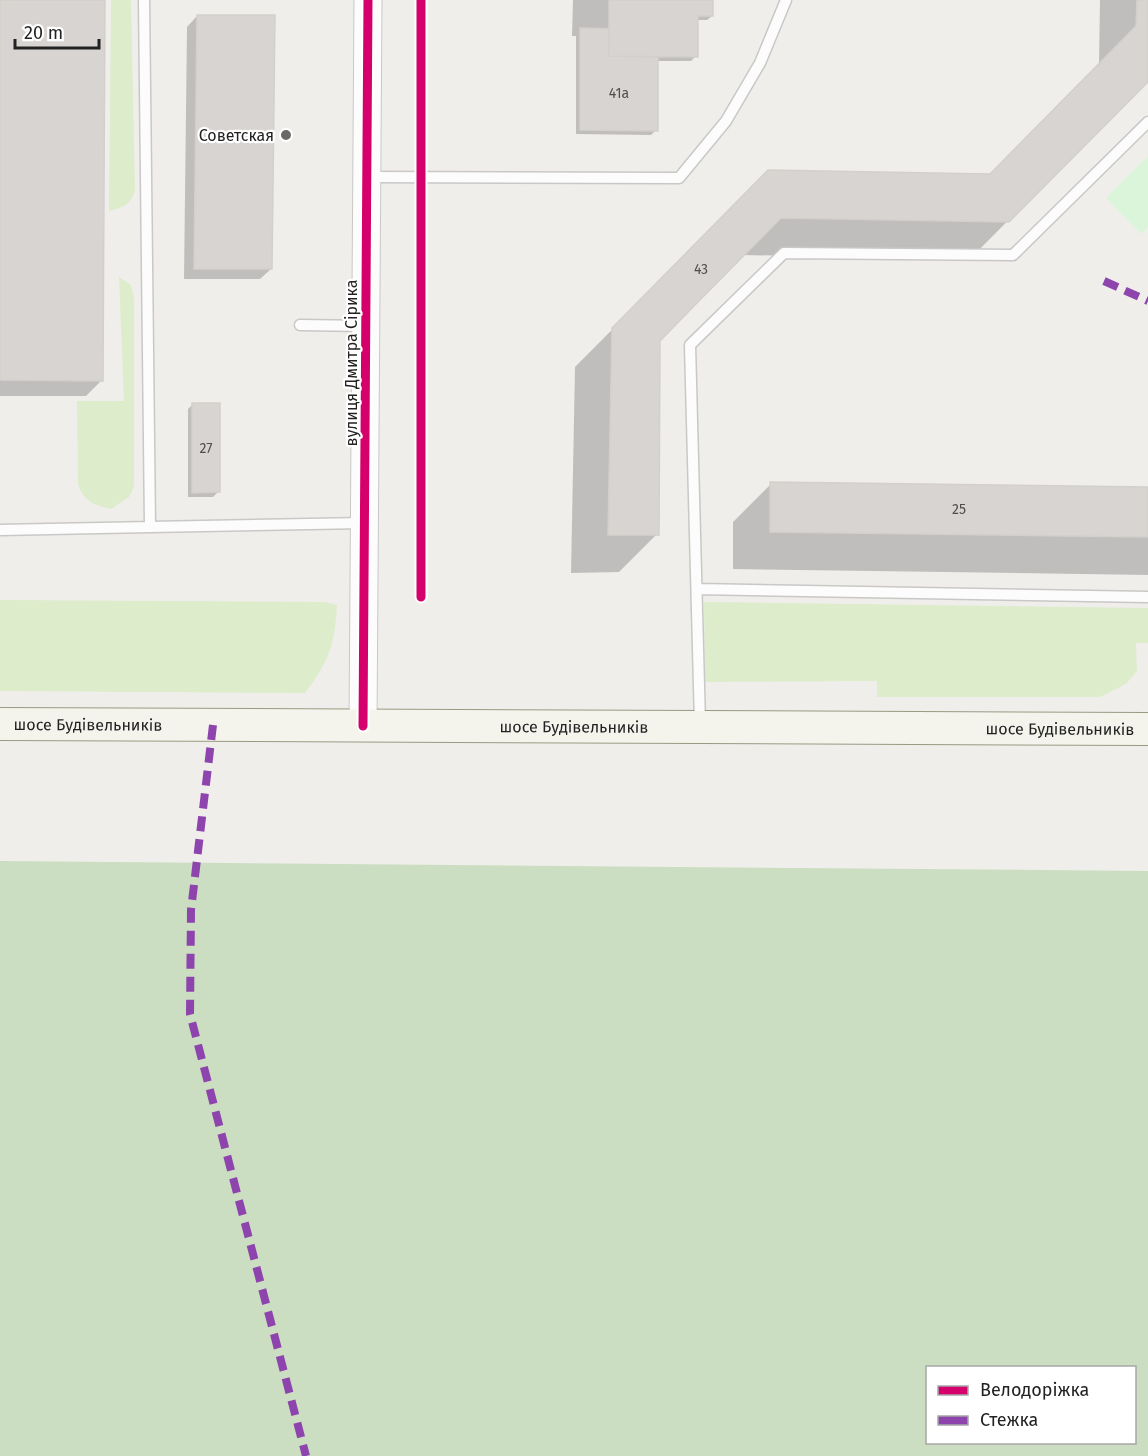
<svg xmlns="http://www.w3.org/2000/svg" width="1148" height="1456" font-family="'Fira Sans',sans-serif">
  <style>
    .grass { fill: #ddeccb }
    .forest { fill: #cbdec1; fill-rule: evenodd }
    .park { fill: #daf5da }
    .shadow { fill: #0003 }
    .building { fill: #d7d4d2; stroke: #d3d0cc; stroke-width: 1.5 }
    .lines { fill: none; stroke-linecap: round; stroke-linejoin: round }
    .service-casing { stroke: #c9c8c7; stroke-width: 13 }
    .tertiary-casing { stroke: #c9c8c7; stroke-width: 29 }
    .secondary-casing { stroke: #999a82; stroke-width: 34 }
    .service { stroke: #fdfcfc; stroke-width: 10 }
    .tertiary { stroke: #fdfcfc; stroke-width: 27 }
    .secondary { stroke: #f4f4ed; stroke-width: 32 }
    .quiet { stroke: #8e44ad; stroke-width: 8; stroke-dasharray: 15 8; stroke-linecap: butt }
    .cycleway-casing { stroke: #fff; stroke-width: 13 }
    .cycleway { stroke: #d6006c; stroke-width: 9 }
    .poi-dot { fill: #6a6968; stroke: #fff; stroke-width: 2 }
    .labels { text-anchor: middle; dominant-baseline: central; stroke-width: 4.5; stroke-linejoin: round; paint-order: stroke }
    .number-label { font-size: 14px; fill: #4f4e4e }
    .poi-label { font-size: 16px; fill: #222; stroke: #fff; text-anchor: end }
    .street-label { font-size: 16px; fill: #222; stroke: #fff }
  </style>
  <rect width="100%" height="100%" fill="#f0eeeb"/>
  <!-- grass -->
  <path class="grass" d="M 111,0 L 131,0 L 135,191 C 130,205 123,208 109,211 Z
    M 119,277 L 131,285 L 134,297 L 134,487 L 129,497 L 111,509 C 94,505 84,502 78,484 L 77,401 L 124,401 Z
    M 0,600 L 325,602 L 337,605 C 335,643 329,662 305,693 L 0,691 Z
    M 704,602 L 1148,608 L 1148,643 L 1136,643 L 1137,671 L 1126,684 L 1100,697 L 877,697 L 877,681 L 705,682 Z"/>
  <!-- forest -->
  <path class="forest" d="M 0,861 L 1148,871 L 1148,1456 L 0,1456 ZM 928,1368 L 1134,1368 L 1134,1442 L 928,1442 Z"/>
  <!-- park -->
  <path class="park" d="M 1148,156 L 1148,227 L 1141,234 L 1106,198 Z"/>
  <!-- shadow -->
  <path class="shadow" d="M 0,0 L 103,0 L 102,380 L 86,396 L 0,396 Z
    M 573,0 L 712,0 L 712,16 L 707,20 L 696,20 L 696,56 L 691,61 L 657,61 L 656,130 L 651,135 L 576,134 L 576,36 L 572,36 Z
    M 1100,0 L 1148,0 L 1148,79 L 970,259 L 742,255 L 658,340 L 657,534 L 619,572 L 571,573 L 575,367 L 769,172 L 990,176 L 1099,65 Z
    M 197,16 L 271,269 L 260,279 L 184,279 L 187,27 Z
    M 193,404 L 218,492 L 213,497 L 188,497 L 188,409 Z
    M 771,484 L 1148,488 L 1148,575 L 733,569 L 733,522 Z"/>
  <!-- building -->
  <path class="building" d="M 0,0 L 105,0 L 103,381 L 0,380 Z
    M 609,0 L 713,0 L 713,16 L 698,16 L 698,57 L 609,56 Z
    M 1137,0 L 1148,0 L 1148,82 L 1009,222 L 781,218 L 695,305 L 660,341 L 659,535 L 608,535 L 612,328 L 768,170 L 990,174 L 1136,26 Z
    M 197,15 L 275,15 L 272,269 L 194,269 Z
    M 580,28 L 609,29 L 609,56 L 658,57 L 658,131 L 580,130 Z
    M 192,403 L 220,403 L 220,492 L 192,493 Z
    M 770,482 L 1148,487 L 1148,537 L 770,532 Z"/>
  <g class="lines">
    <defs>
      <path id="service" d="M 144,0 L 150,527 L 364,523
        M 367,177 L 679,178 L 726,121 L 760,63 L 786,0
        M 300,325 L 366,326
        M 0,530 L 150,527
        M 697,589 L 1148,597
        M 700,724 L 690,345 L 784,253 L 1013,255 L 1148,122"/>
      <path id="tertiary" d="M 363,726 L 368,0"/>
      <g id="secondary">
        <path id="s1" d="M 0,724 L 1148,729"/>
      </g>
    </defs>
    <!-- service casing -->
    <use href="#service" class="service-casing"/>
    <!-- tertiary casing -->
    <use href="#tertiary" class="tertiary-casing"/>
    <!-- secondary casing -->
    <use href="#secondary" class="secondary-casing"/>
    <!-- service -->
    <use href="#service" class="service"/>
    <!-- tertiary -->
    <use href="#tertiary" class="tertiary"/>
    <!-- secondary -->
    <use href="#secondary" class="secondary"/>
    <!-- quiet -->
    <path class="quiet" d="M 1104,281 L 1148,301
      M 213,725 L 191,910 L 190,1014 L 306,1456"/>
    <defs>
      <path id="cycleway" d="M 421,0 L 421,597
        M 363,726 L 368,0"/>
    </defs>
    <!-- cycleway casing -->
    <use href="#cycleway" class="cycleway-casing"/>
    <!-- cycleway -->
    <use href="#cycleway" class="cycleway"/>
  </g>
  <!-- markers -->
  <circle class="poi-dot" cx="286" cy="135" r="6"/>
  <g class="labels">
    <!-- number labels -->
    <g class="number-label">
      <text x="619" y="93">41а</text>
      <text x="701" y="269">43</text>
      <text x="206" y="448">27</text>
      <text x="959" y="509">25</text>
    </g>
    <!-- poi labels -->
    <g class="poi-label">
      <text x="274" y="135">Советская</text>
    </g>
    <!-- street labels -->
    <g class="street-label">
      <text transform="translate(351 363) rotate(-90)">вулиця Дмитра Сірика</text>
      <text stroke="none"><textPath href="#s1" startOffset="88">шосе Будівельників</textPath></text>
      <text stroke="none"><textPath href="#s1" startOffset="574">шосе Будівельників</textPath></text>
      <text stroke="none"><textPath href="#s1" startOffset="1060">шосе Будівельників</textPath></text>
    </g>
  </g>
  <!-- legend -->
  <rect x="926" y="1366" width="210" height="78" fill="#ffffff" stroke="#a7a7a7" stroke-width="1.5"/>
  <rect x="938" y="1386" width="30" height="9" fill="#d6006c" stroke="#a7a7a7" stroke-width="1.5"/>
  <text x="980" y="1396" font-size="18" fill="#222222">Велодоріжка</text>
  <rect x="938" y="1416" width="30" height="9" fill="#8e44ad" stroke="#a7a7a7" stroke-width="1.5"/>
  <text x="980" y="1426" font-size="18" fill="#222222">Стежка</text>
  <!-- scale -->
  <path d="M15 39v9h84v-9" fill="none" stroke="#222222" stroke-width="3"/>
  <text x="24" y="39" font-size="18" fill="#222222" stroke="#ffffff" stroke-width="4.5" paint-order="stroke">20 m</text>
</svg>
